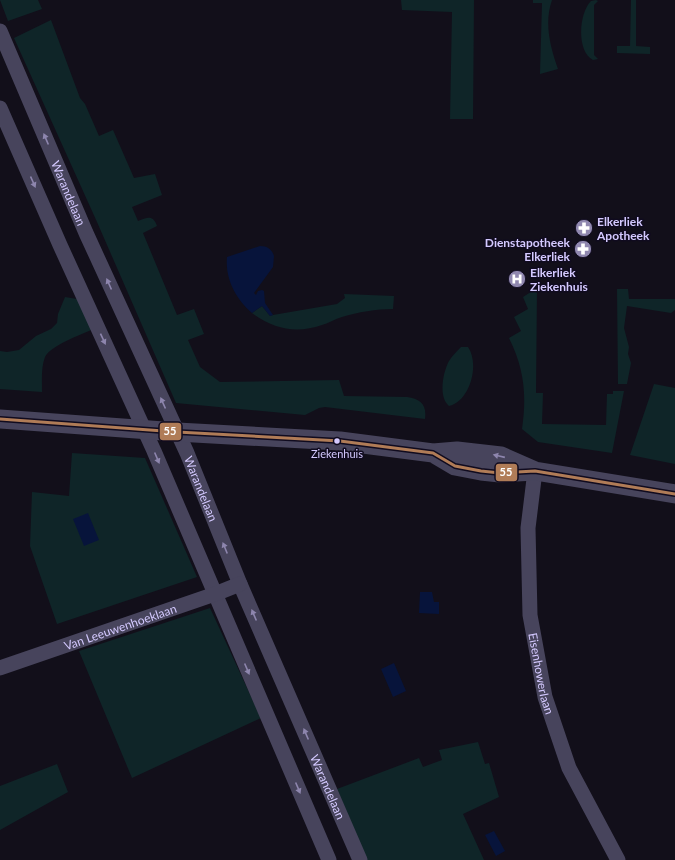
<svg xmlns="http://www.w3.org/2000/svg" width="675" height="860" font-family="Lato,sans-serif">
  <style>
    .green { fill: #0f2528 }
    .water { fill: #07143b }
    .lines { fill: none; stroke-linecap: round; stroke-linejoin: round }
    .minor { stroke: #47445c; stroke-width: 15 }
    .tertiary { stroke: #47445c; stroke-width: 19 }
    .bus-1-casing { stroke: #100b1f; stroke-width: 6 }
    .bus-1 { stroke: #b07c57; stroke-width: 3 }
    .oneway { fill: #8e86ae }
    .bus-dot { fill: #d4c9ff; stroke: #100b1f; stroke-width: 1.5 }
    .labels { text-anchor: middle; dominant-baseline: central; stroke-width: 3; stroke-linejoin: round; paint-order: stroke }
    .bus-label { font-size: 11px; fill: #d4c9ff; stroke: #100b1f }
    .street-label { font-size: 12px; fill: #d4c9ff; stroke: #100b1f }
    .poi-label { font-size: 12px; font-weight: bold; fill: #d4c9ff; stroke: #100b1f; text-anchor: start }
    .line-badge { stroke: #100b1f; stroke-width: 1.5 }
    .badge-label { font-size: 11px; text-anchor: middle; font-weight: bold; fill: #fff }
  </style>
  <rect width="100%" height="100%" fill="#120f1a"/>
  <!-- green -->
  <path class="green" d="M 0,0 L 38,0 L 42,9 L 8,21 Z
    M 401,0 L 474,0 L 473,119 L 450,119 L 452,12 L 402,10 Z
    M 533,0 L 552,0 C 544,23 550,46 558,69 L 540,74 L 542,3 L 533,3 Z
    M 596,0 L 598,1 L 594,5 L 594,55 L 598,59 L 593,60 C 576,51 579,13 591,1 Z
    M 631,0 L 636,0 L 636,46 L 650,47 L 650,54 L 617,53 L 617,46 L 630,46 Z
    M 51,20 L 80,98 L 85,104 L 99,136 L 113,130 L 134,178 L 155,174 L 162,195 L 132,207 L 138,221 C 148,217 153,215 157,226 L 143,233 L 177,315 L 194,309 L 204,334 L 188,340 L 200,367 L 220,382 L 339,380 L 344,396 L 407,397 C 420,399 427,404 425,419 L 325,407 L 319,408 L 305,415 L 176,403 L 97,222 L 14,38 Z
    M 537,288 L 536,393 L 543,393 L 542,424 L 606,425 L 607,394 L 613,394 L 613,391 L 624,391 L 612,453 L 538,442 L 522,429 C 527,395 524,368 509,338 L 521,331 L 514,317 L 528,309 L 523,297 Z
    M 617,289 L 628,289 L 629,299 L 675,299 L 675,310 L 671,313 L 627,306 L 624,328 L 629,347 L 628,354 L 631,363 L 627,384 L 618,384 Z
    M 344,294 L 394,296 L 393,309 C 376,309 358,312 342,317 C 335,319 329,323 322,325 C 296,334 274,329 252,313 L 262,306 L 270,316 L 273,315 L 337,304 L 345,298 Z
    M 65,297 L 77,299 L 93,329 C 81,335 51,345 45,357 C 41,367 42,381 42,392 L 0,389 L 0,351 L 7,352 L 19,350 L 36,336 L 51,329 L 57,323 L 58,314 Z
    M 461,347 L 468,347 C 480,364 470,401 449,406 C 438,397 443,372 449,361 C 452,356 457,351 461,347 Z
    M 654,384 L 675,388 L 675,464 L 630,455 Z
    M 72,453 L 145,458 L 197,577 L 57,624 L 30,546 L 32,492 L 69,496 Z
    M 210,608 L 261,718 L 132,778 L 79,651 Z
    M 478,742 L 485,764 L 489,763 L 499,797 L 463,814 L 484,860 L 367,860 L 337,789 L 419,758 L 423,767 L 442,760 L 439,750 Z
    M 57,764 L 68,792 L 0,830 L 0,786 Z"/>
  <!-- water -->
  <path class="water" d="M 260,246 C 267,246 272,249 274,256 L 273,267 L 254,293 L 256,295 L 258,291 L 262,290 L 264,291 L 265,303 L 273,315 L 270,316 L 262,306 L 252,313 C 236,299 225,279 227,257 Z
    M 88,513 L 99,540 L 84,546 L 73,519 Z
    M 420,592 L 432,592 L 434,602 L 439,602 L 439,614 L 419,613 Z
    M 394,663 L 406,691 L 393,697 L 381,669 Z
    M 494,831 L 505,851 L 496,856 L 485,835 Z"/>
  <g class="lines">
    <!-- minor -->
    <g class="minor">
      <path id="s1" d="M 0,31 L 86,233 L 187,453 L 240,584 L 360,860"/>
      <path d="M 0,108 L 60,245 L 154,451 L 329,860"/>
      <path id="s2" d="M 535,471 L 528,528 L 530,615 L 545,697 L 569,768 L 618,860"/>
      <path id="s3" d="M 0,668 L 215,594 L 240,584"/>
    </g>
    <!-- tertiary -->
    <path class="tertiary" d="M 0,419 L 177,432 L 340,441 L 433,453 L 457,451 L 501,456 L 535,471
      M 433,453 L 455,466 L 481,471 L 500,473 L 535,471 L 675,494"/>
    <defs>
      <path id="bus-1" d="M 0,419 L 177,432 L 340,441 L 433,453 L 455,466 L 481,471 L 500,473 L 535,471 L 675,494"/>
    </defs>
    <!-- bus-1 casing -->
    <use href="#bus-1" class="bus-1-casing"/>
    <!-- bus-1 -->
    <use href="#bus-1" class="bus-1"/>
  </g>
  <!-- one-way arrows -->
  <defs><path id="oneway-solid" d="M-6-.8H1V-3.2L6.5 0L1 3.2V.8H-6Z"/></defs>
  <g class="oneway">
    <use href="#oneway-solid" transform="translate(46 139) rotate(-113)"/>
    <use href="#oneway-solid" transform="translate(33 182) rotate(66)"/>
    <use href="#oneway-solid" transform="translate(109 284) rotate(-114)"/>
    <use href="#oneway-solid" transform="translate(103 339) rotate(65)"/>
    <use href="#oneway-solid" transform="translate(163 403) rotate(-114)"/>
    <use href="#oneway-solid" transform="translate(499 456) rotate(-167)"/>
    <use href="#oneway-solid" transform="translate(157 458) rotate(67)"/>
    <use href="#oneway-solid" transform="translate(225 548) rotate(-112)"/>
    <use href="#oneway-solid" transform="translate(254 615) rotate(-113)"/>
    <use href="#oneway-solid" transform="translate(247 669) rotate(67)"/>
    <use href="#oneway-solid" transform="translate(306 734) rotate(-113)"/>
    <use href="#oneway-solid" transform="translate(298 788) rotate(67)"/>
  </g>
  <!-- icons -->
  <defs>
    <symbol id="pharmacy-disc" viewBox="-11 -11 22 22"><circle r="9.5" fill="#9088af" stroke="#100b1f"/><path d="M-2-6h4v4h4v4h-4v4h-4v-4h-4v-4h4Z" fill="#fff"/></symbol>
    <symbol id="hospital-disc" viewBox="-11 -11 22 22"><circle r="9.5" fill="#9088af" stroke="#100b1f"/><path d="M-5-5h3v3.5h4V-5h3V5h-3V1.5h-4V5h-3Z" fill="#fff"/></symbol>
  </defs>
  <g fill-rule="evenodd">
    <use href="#pharmacy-disc" x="574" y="218" width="20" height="20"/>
    <use href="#pharmacy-disc" x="573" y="239" width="20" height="20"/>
    <use href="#hospital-disc" x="507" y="269" width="20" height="20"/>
  </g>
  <!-- markers -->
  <circle class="bus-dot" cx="337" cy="441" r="3.5"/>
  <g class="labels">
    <!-- bus labels -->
    <g class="bus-label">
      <text x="337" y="453">Ziekenhuis</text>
    </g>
    <!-- street labels -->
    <g class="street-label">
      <text stroke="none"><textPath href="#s1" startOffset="176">Warandelaan</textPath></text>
      <text stroke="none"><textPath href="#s1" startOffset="500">Warandelaan</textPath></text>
      <text stroke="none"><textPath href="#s3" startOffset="127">Van Leeuwenhoeklaan</textPath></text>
      <text stroke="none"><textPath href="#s2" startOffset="204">Eisenhowerlaan</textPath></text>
      <text stroke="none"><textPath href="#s1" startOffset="824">Warandelaan</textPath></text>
    </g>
    <!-- poi labels -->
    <g class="poi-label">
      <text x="597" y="221">Elkerliek<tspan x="597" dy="14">Apotheek</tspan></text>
      <text x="570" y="242" text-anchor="end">Dienstapotheek<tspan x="570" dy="14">Elkerliek</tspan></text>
      <text x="530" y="272">Elkerliek<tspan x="530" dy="14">Ziekenhuis</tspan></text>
    </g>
  </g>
  <g class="line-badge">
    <rect x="159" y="422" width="23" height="19" rx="4" fill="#b07c57"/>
    <rect x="495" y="463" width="23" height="19" rx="4" fill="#b07c57"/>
  </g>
  <g class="badge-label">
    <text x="170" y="435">55</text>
    <text x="506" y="476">55</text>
  </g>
</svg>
